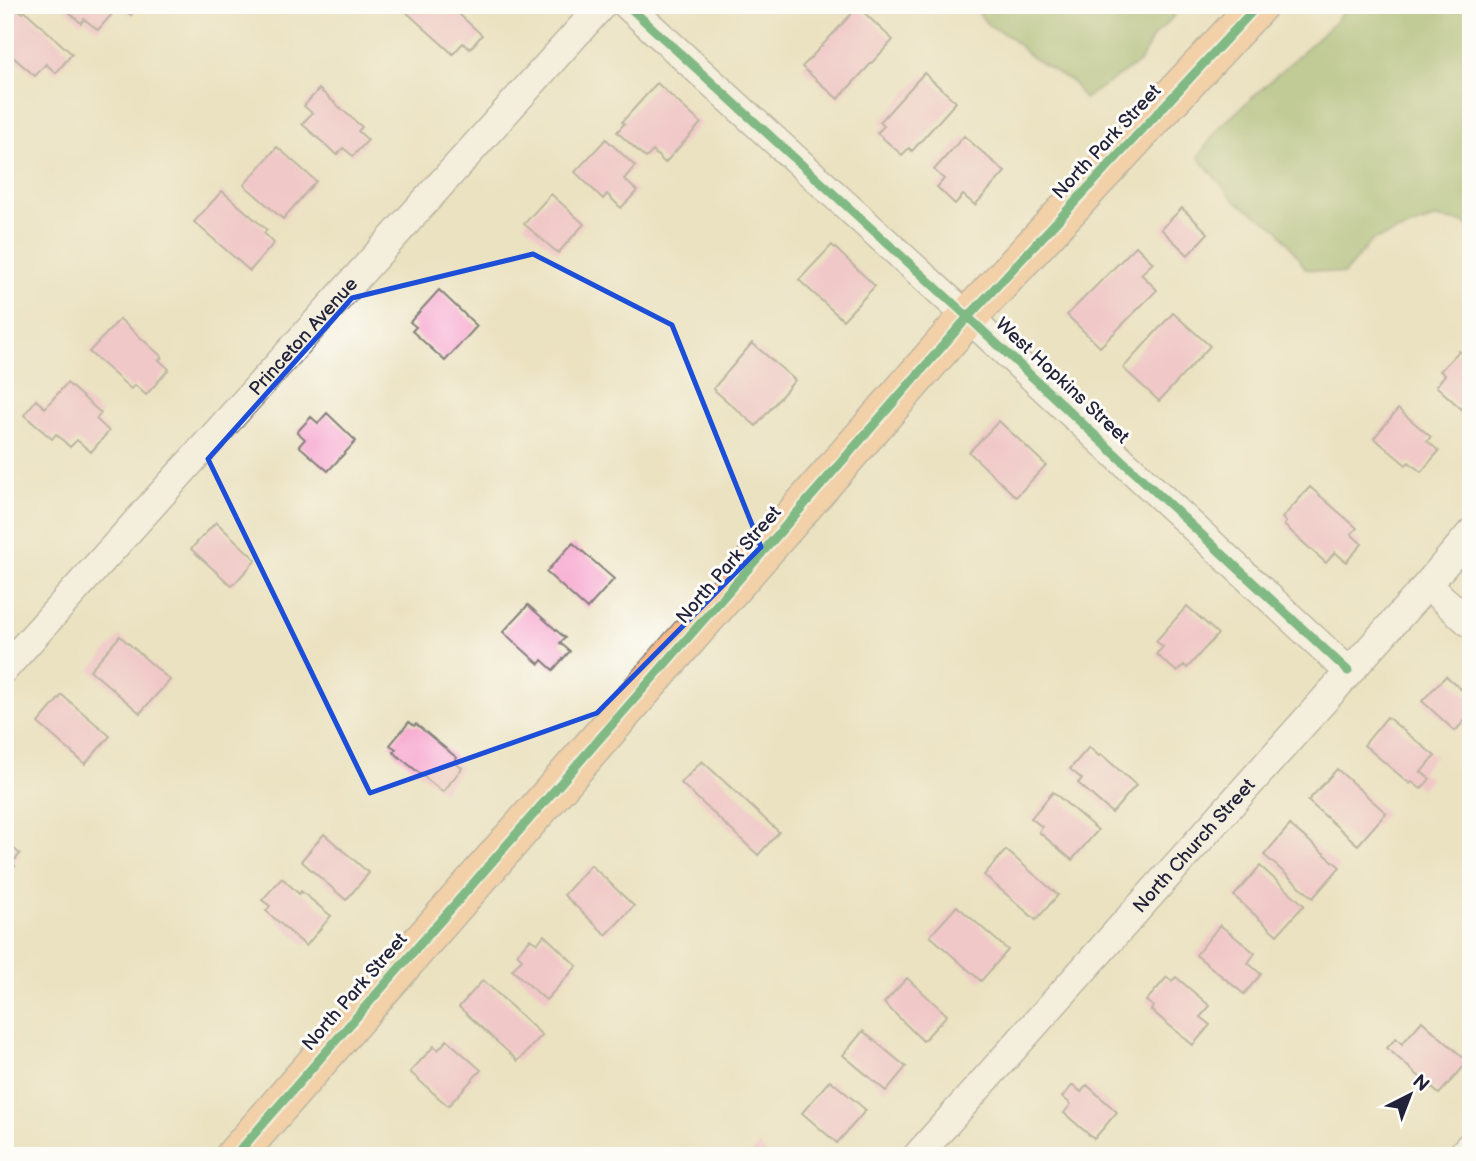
<svg xmlns="http://www.w3.org/2000/svg" width="1476" height="1161" font-family="'Balsamiq Sans',sans-serif">
  <style>
    .forest { fill: #8eaf62; stroke: #58684e; stroke-width: 2 }
    .building { fill: #f7a8d0 }
    .lines { fill: none; stroke-linecap: round; stroke-linejoin: round }
    .minor-casing { stroke: #86827e; stroke-width: 31 }
    .primary-casing { stroke: #86827e; stroke-width: 41 }
    .trunk-casing { stroke: #86827e; stroke-width: 41 }
    .minor { stroke: #fff; stroke-width: 28 }
    .primary { stroke: #fabb8b; stroke-width: 38 }
    .trunk { stroke: #fabb8b; stroke-width: 38 }
    .cycleway-casing { stroke: #fdfcf7; stroke-width: 13 }
    .cycleway { stroke: #00873e; stroke-width: 9 }
    .marked { fill: none; stroke: #1d4ed8; stroke-width: 5; stroke-linejoin: round }
    .labels { text-anchor: middle; dominant-baseline: central; stroke-width: 6; stroke-linejoin: round; paint-order: stroke }
    .street-label { font-size: 19px; fill: #22223b; stroke: #fdfcf7 }
  </style>
  <rect width="100%" height="100%" fill="#fdfcf7"/>
  <filter id="ink" filterUnits="userSpaceOnUse"><feTurbulence type="fractalNoise" baseFrequency=".0143" numOctaves="2"/><feDisplacementMap in="SourceGraphic" scale="14" xChannelSelector="R" yChannelSelector="G"/><feConvolveMatrix kernelMatrix="1 2 1 2 8 2 1 2 1" color-interpolation-filters="sRGB"/></filter>
  <filter id="wash" filterUnits="userSpaceOnUse"><feTurbulence type="fractalNoise" baseFrequency=".00686" numOctaves="4" result="noise"/><feDisplacementMap in="SourceGraphic" scale="28" xChannelSelector="R" yChannelSelector="G"/><feGaussianBlur stdDeviation="1.57" result="paint"/><feColorMatrix in="noise" values="0 0 0 0 0 0 0 0 0 0 0 0 0 0 0 0 0 1.4 0 .05"/><feComposite in="paint" operator="in"/></filter>
  <g filter="url(#wash)">
    <rect width="100%" height="100%" fill="#ebe2c1"/>
    <!-- forest -->
    <path class="forest" d="M 972,5 L 1185,5 L 1153,37 L 1140,62 L 1084,99 L 1072,82 L 1030,56 L 1011,38 L 987,24 Z
      M 1349,5 L 1471,5 L 1471,231 L 1466,223 L 1436,218 L 1371,241 L 1344,274 L 1306,269 L 1278,229 L 1234,200 L 1198,157 L 1220,127 L 1333,24 Z"/>
    <g id="blocks">
      <!-- building -->
      <path class="building" d="M 61,5 L 120,5 L 98,30 L 84,19 L 81,23 Z
        M 120,5 L 139,5 L 131,15 Z
        M 410,5 L 449,5 L 482,35 L 470,49 L 463,43 L 453,54 L 405,11 Z
        M 858,7 L 893,40 L 838,99 L 802,67 Z
        M 17,9 L 23,13 L 25,11 L 72,54 L 56,73 L 46,64 L 35,76 L 5,50 L 5,23 Z
        M 924,73 L 956,102 L 912,151 L 909,148 L 902,155 L 877,133 L 884,126 L 880,122 Z
        M 657,83 L 701,123 L 665,163 L 653,151 L 646,158 L 617,132 L 624,124 L 622,122 Z
        M 319,89 L 362,127 L 358,131 L 368,140 L 353,156 L 343,148 L 337,155 L 302,124 L 312,113 L 304,106 Z
        M 964,136 L 1005,172 L 975,205 L 963,195 L 955,204 L 937,187 L 944,179 L 934,170 Z
        M 606,139 L 635,166 L 624,179 L 637,191 L 621,208 L 607,194 L 603,199 L 575,172 Z
        M 277,147 L 316,181 L 283,219 L 244,185 Z
        M 222,191 L 267,230 L 264,233 L 274,243 L 250,271 L 194,222 Z
        M 551,194 L 584,224 L 558,253 L 524,224 Z
        M 1182,208 L 1208,233 L 1188,255 L 1161,229 Z
        M 832,245 L 875,286 L 843,320 L 799,280 Z
        M 1136,246 L 1153,263 L 1141,274 L 1157,290 L 1100,347 L 1067,315 Z
        M 439,290 L 477,326 L 445,361 L 412,331 L 416,327 L 410,322 Z
        M 1173,313 L 1210,346 L 1159,401 L 1123,368 Z
        M 120,319 L 162,357 L 159,360 L 169,369 L 146,395 L 135,385 L 131,389 L 89,352 Z
        M 752,343 L 795,380 L 756,426 L 713,389 Z
        M 1459,351 L 1464,357 L 1467,354 L 1471,358 L 1471,412 L 1468,415 L 1436,386 L 1445,375 L 1440,371 Z
        M 67,383 L 101,413 L 96,419 L 109,431 L 91,452 L 77,440 L 70,447 L 56,434 L 52,439 L 24,415 L 36,400 L 45,408 Z
        M 1398,409 L 1431,437 L 1427,441 L 1439,451 L 1421,472 L 1409,462 L 1406,465 L 1374,438 Z
        M 327,413 L 356,441 L 328,471 L 299,446 L 305,439 L 297,432 L 311,417 L 318,423 Z
        M 999,421 L 1046,465 L 1016,497 L 969,452 Z
        M 1310,487 L 1357,528 L 1351,534 L 1362,544 L 1346,562 L 1335,552 L 1326,563 L 1284,525 L 1286,522 L 1282,518 Z
        M 216,522 L 256,560 L 232,586 L 191,549 Z
        M 573,543 L 614,579 L 587,609 L 546,572 Z
        M 528,605 L 565,638 L 560,643 L 570,651 L 553,670 L 542,660 L 539,664 L 503,632 Z
        M 1187,606 L 1218,634 L 1187,668 L 1184,665 L 1177,672 L 1156,654 L 1163,647 L 1156,641 Z
        M 120,636 L 170,680 L 140,713 L 90,670 Z
        M 1446,676 L 1471,698 L 1471,714 L 1455,731 L 1422,701 Z
        M 62,695 L 110,736 L 85,764 L 38,723 Z
        M 1387,717 L 1435,756 L 1421,772 L 1430,779 L 1421,789 L 1412,782 L 1410,784 L 1364,745 Z
        M 409,722 L 414,726 L 416,724 L 457,758 L 454,762 L 462,768 L 443,792 L 393,752 L 396,749 L 390,745 Z
        M 1089,747 L 1099,756 L 1101,754 L 1136,785 L 1112,813 L 1078,783 L 1082,779 L 1070,769 Z
        M 702,761 L 779,832 L 758,855 L 681,783 Z
        M 1337,769 L 1386,813 L 1358,845 L 1308,801 Z
        M 1053,792 L 1098,830 L 1072,860 L 1039,832 L 1042,827 L 1031,818 Z
        M 1290,825 L 1340,867 L 1313,898 L 1264,855 Z
        M 324,834 L 369,873 L 346,900 L 301,861 Z
        M 5,841 L 20,854 L 12,863 L 15,866 L 5,877 Z
        M 1006,850 L 1058,895 L 1036,920 L 984,875 Z
        M 591,865 L 634,906 L 606,935 L 564,895 Z
        M 1260,866 L 1304,905 L 1277,935 L 1234,896 Z
        M 282,878 L 299,894 L 301,891 L 331,916 L 306,946 L 266,911 L 270,906 L 262,900 Z
        M 957,906 L 1008,950 L 981,981 L 930,936 Z
        M 1220,925 L 1255,953 L 1248,963 L 1261,974 L 1244,994 L 1196,955 Z
        M 544,935 L 577,966 L 546,1000 L 512,970 L 522,959 L 517,954 L 530,939 L 537,944 Z
        M 1167,977 L 1172,981 L 1176,977 L 1210,1006 L 1200,1017 L 1210,1025 L 1193,1045 L 1151,1010 L 1153,1006 L 1146,1001 Z
        M 907,978 L 947,1015 L 923,1041 L 884,1003 Z
        M 483,980 L 542,1035 L 518,1061 L 459,1007 Z
        M 1422,1021 L 1468,1062 L 1439,1094 L 1387,1048 L 1396,1038 L 1402,1044 Z
        M 863,1031 L 906,1067 L 886,1091 L 843,1055 Z
        M 447,1040 L 481,1070 L 448,1106 L 410,1072 L 434,1046 L 438,1050 Z
        M 830,1080 L 866,1110 L 837,1143 L 802,1113 Z
        M 1073,1085 L 1081,1092 L 1087,1085 L 1117,1112 L 1094,1139 L 1064,1113 L 1071,1104 L 1062,1097 Z
        M 759,1145 L 770,1156 L 749,1156 Z"/>
    </g>
  </g>
  <g filter="url(#ink)">
    <use href="#blocks" fill-opacity="0" stroke="#86827e" stroke-width="2"/>
    <g class="lines">
      <defs>
        <g id="minor">
          <path d="M 627,5 L 968,317 L 1348,671"/>
          <path d="M 1427,585 L 1471,624"/>
          <path id="s1" d="M 5,668 L 602,5"/>
          <path id="s2" d="M 917,1156 L 1427,585 L 1471,533"/>
          <path d="M 1461,1156 L 1471,1145"/>
        </g>
        <path id="primary" d="M 235,1156 L 968,317"/>
        <path id="trunk" d="M 968,317 L 1258,5"/>
      </defs>
      <!-- minor casing -->
      <use href="#minor" class="minor-casing"/>
      <!-- primary casing -->
      <use href="#primary" class="primary-casing"/>
      <!-- trunk casing -->
      <use href="#trunk" class="trunk-casing"/>
      <!-- minor -->
      <use href="#minor" class="minor"/>
      <!-- primary -->
      <use href="#primary" class="primary"/>
      <!-- trunk -->
      <use href="#trunk" class="trunk"/>
      <defs>
        <path id="cycleway" d="M 627,5 L 968,317 L 1348,671
          M 235,1156 L 968,317 L 1258,5"/>
      </defs>
      <!-- cycleway casing -->
      <use href="#cycleway" class="cycleway-casing"/>
      <!-- cycleway -->
      <use href="#cycleway" class="cycleway"/>
    </g>
  </g>
  <!-- marked area -->
  <path d="M0 0H1476V1161H0ZM 533,254 L 672,325 L 761,547 L 597,713 L 370,793 L 208,459 L 352,298 Z" fill="#ebe2c1" fill-opacity=".55" fill-rule="evenodd"/>
  <path class="marked" d="M 533,254 L 672,325 L 761,547 L 597,713 L 370,793 L 208,459 L 352,298 Z"/>
  <g class="labels">
    <!-- street labels -->
    <g class="street-label">
      <text transform="translate(1107 142) rotate(-47)">North Park Street</text>
      <text stroke="none"><textPath href="#s1" startOffset="446">Princeton Avenue</textPath></text>
      <text transform="translate(1062 381) rotate(43)">West Hopkins Street</text>
      <text transform="translate(729 565) rotate(-49)">North Park Street</text>
      <text stroke="none"><textPath href="#s2" startOffset="416">North Church Street</textPath></text>
      <text transform="translate(355 992) rotate(-49)">North Park Street</text>
    </g>
  </g>
  <!-- margin -->
  <rect width="1476" height="1161" fill="none" stroke="#fdfcf7" stroke-width="28"/>
  <!-- north arrow -->
  <g transform="translate(1410 1095) rotate(42)" stroke="#fdfcf7" stroke-width="5" paint-order="stroke">
  <path d="M0-5L12 26L0 18L-12 26Z" fill="#22223b"/>
  <text y="-10" font-size="19" font-weight="bold" text-anchor="middle" fill="#22223b">N</text>
  </g>
</svg>
